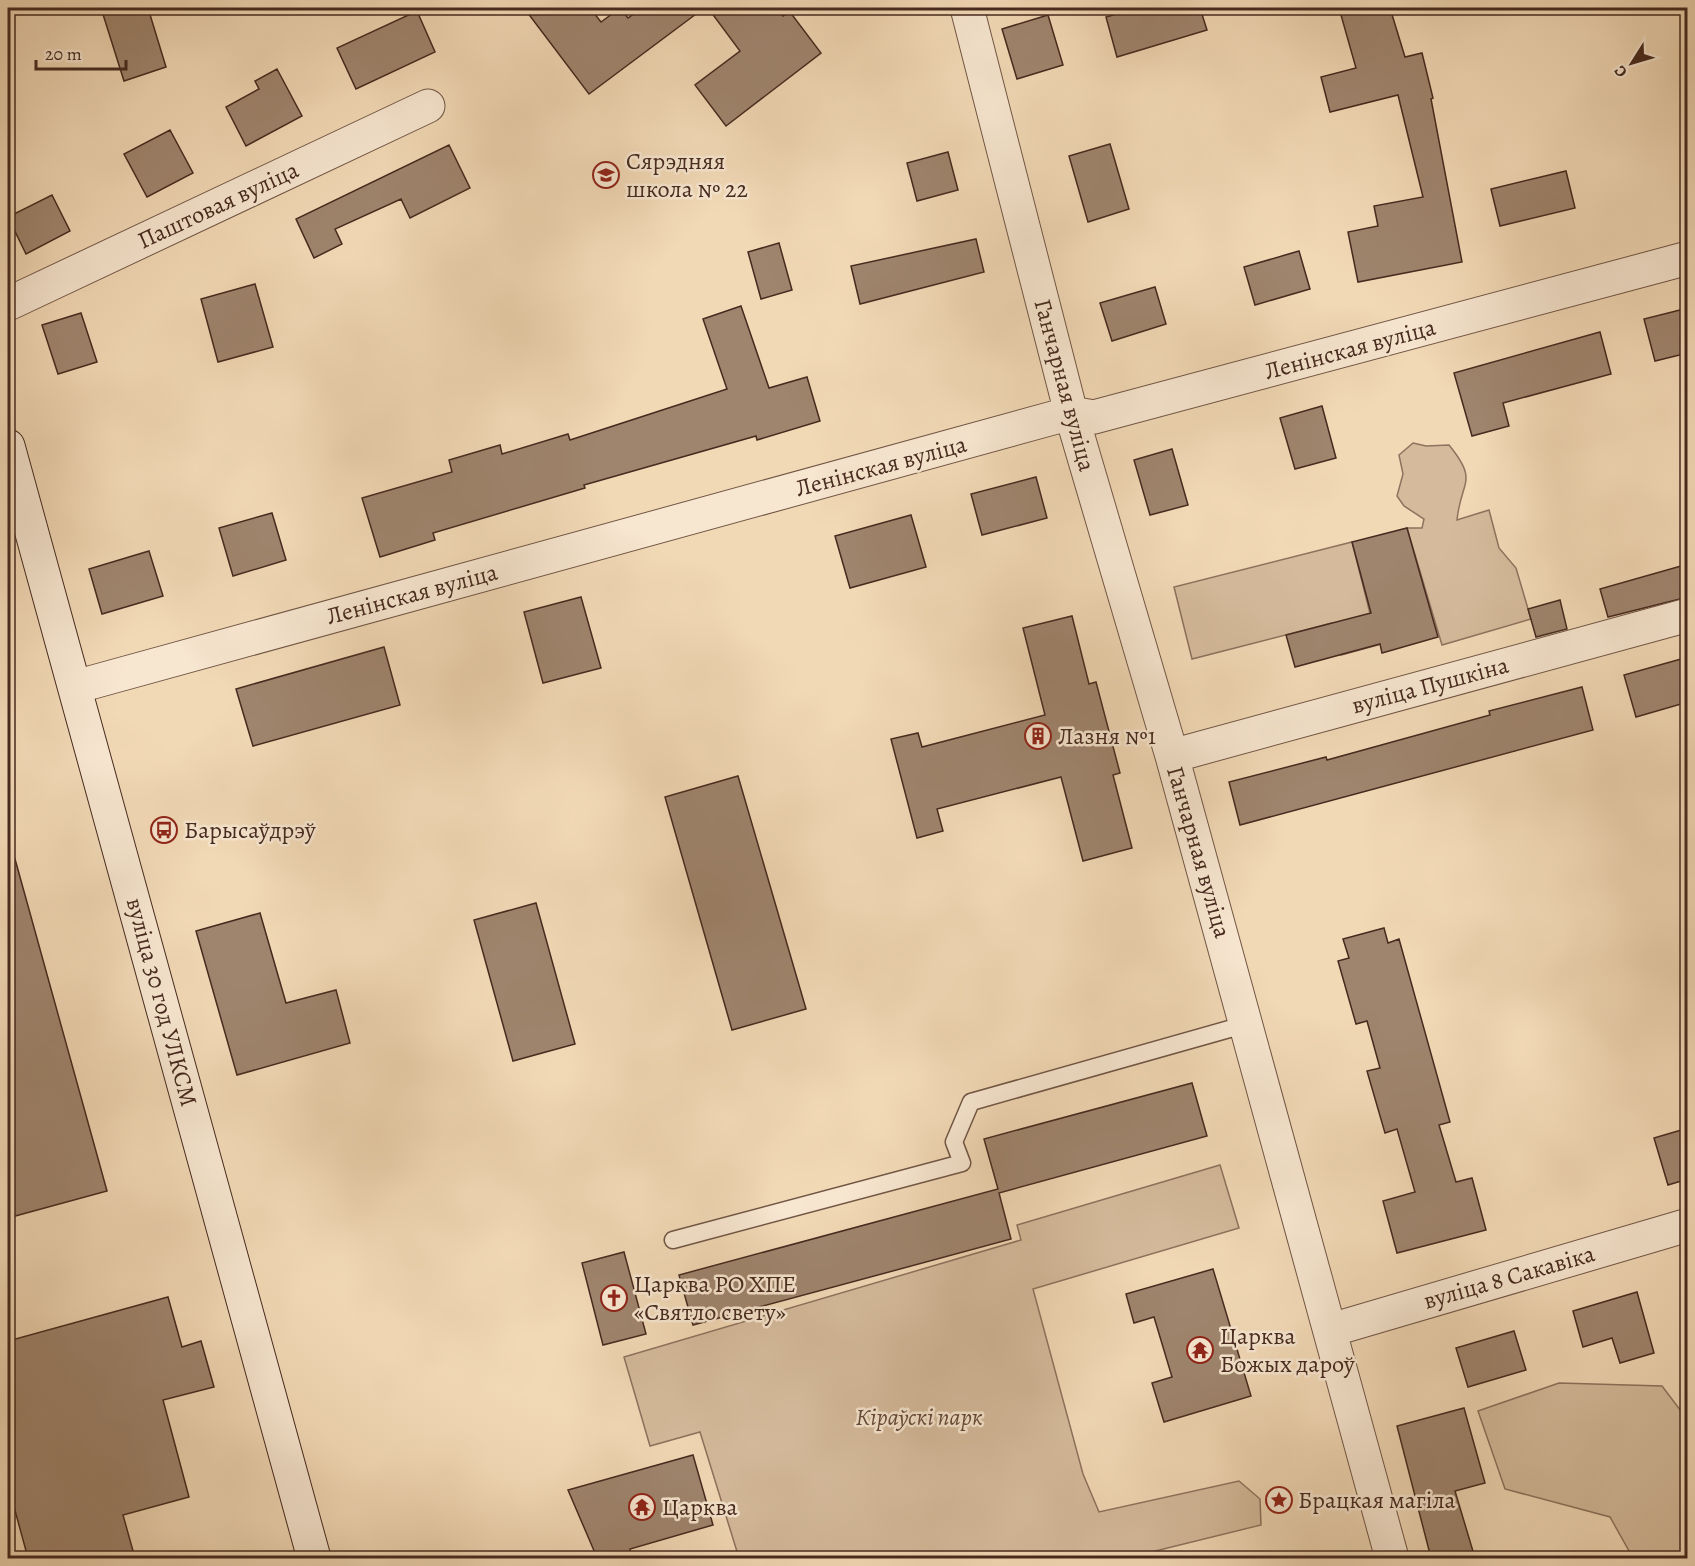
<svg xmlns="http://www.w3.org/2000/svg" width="1695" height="1566" font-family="Alegreya,serif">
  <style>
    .green { fill: #d5bb9c; stroke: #8e725e; stroke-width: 1.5 }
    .building { fill: #9f856e; stroke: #462a1f; stroke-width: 1.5 }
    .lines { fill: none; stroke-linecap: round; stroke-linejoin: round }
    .service-casing { stroke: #715645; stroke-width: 19 }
    .minor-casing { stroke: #715645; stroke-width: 35 }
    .secondary-casing { stroke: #462a1f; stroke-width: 35 }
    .service { stroke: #f7e6d0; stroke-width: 16 }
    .minor { stroke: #f7e6d0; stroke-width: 33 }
    .secondary { stroke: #f7e6d0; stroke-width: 33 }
    .labels { text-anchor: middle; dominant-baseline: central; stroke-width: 5; stroke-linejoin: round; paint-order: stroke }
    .poi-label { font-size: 24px; fill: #462a1f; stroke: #f7e6d0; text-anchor: start }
    .street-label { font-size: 24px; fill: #462a1f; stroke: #f7e6d0 }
    .park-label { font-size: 24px; font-style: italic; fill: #634738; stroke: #f7e6d0 }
  </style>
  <rect width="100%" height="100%" fill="#f2d9b6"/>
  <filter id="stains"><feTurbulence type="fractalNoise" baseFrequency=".00333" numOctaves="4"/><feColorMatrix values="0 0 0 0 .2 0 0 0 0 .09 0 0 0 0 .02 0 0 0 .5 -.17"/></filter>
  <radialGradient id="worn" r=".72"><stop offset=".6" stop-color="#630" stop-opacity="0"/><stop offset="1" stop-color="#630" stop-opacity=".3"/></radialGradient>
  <!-- green -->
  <path class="green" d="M 1413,443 L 1426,446 L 1449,445 C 1479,482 1461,480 1457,520 L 1489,510 L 1499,548 L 1516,568 L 1531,619 L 1442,645 L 1407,528 L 1422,528 L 1424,519 L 1404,506 L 1397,496 L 1403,474 L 1399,455 Z
    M 1352,542 L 1378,645 L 1341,655 L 1332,623 L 1192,659 L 1174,587 Z
    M 1220,1165 L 1239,1228 L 1033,1289 L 1083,1474 L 1099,1512 L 1239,1481 L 1260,1499 L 1261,1525 L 1127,1558 L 739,1558 L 700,1432 L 650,1446 L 624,1357 L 1021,1240 L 1017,1225 Z
    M 1559,1383 L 1662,1386 L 1687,1419 L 1687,1558 L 1633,1558 L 1610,1517 L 1505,1489 L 1478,1411 Z"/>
  <!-- building -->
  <path class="building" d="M 101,8 L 148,8 L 166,67 L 124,81 Z
    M 524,8 L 590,8 L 601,22 L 620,8 L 628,18 L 642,8 L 704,8 L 589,94 Z
    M 708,8 L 777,8 L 783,16 L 790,12 L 821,53 L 726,126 L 695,85 L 740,51 Z
    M 1138,8 L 1200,8 L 1207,30 L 1117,57 L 1106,17 Z
    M 1339,8 L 1390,8 L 1405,57 L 1422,53 L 1433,98 L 1431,99 L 1462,262 L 1358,282 L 1348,232 L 1378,226 L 1374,206 L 1423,197 L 1398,95 L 1330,112 L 1321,77 L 1356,68 Z
    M 417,11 L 435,52 L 356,89 L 337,48 Z
    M 1048,15 L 1063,65 L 1017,79 L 1002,29 Z
    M 277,69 L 302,116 L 246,146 L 226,107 L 259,89 L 255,81 Z
    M 170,130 L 193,173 L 147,197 L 124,154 Z
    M 1110,144 L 1129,209 L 1088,222 L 1069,156 Z
    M 449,145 L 470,188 L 410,218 L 401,199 L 335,229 L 342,244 L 314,258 L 296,219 Z
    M 948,152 L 958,190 L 917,201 L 907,163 Z
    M 1566,171 L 1575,208 L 1500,226 L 1491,189 Z
    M 52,195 L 70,231 L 26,254 L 8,217 Z
    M 976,239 L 984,272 L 860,304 L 851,266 Z
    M 779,243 L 792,290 L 761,299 L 748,252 Z
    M 1299,251 L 1310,289 L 1255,305 L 1244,267 Z
    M 255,284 L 273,347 L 218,362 L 201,299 Z
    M 1155,287 L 1166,324 L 1112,341 L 1100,303 Z
    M 741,306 L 769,388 L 807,377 L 820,421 L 757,440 L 756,436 L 584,485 L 585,488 L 433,533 L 435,540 L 380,557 L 362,498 L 452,472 L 449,460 L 500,445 L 502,454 L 568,434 L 570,440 L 727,389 L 703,319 Z
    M 1688,308 L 1688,353 L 1655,361 L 1644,319 Z
    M 81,313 L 97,362 L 58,374 L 42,325 Z
    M 1600,332 L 1611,374 L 1503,403 L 1509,426 L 1472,436 L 1454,373 Z
    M 1322,406 L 1336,458 L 1295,469 L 1280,418 Z
    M 1172,449 L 1188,505 L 1150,515 L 1134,460 Z
    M 1036,477 L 1047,518 L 982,535 L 971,494 Z
    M 272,513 L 286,560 L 233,576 L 219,528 Z
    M 911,515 L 926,567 L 850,588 L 835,536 Z
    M 1407,528 L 1438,637 L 1382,653 L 1380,644 L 1295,667 L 1286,635 L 1371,613 L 1352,542 Z
    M 149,551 L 163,596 L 102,614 L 89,569 Z
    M 1688,564 L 1688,597 L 1608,617 L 1600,589 Z
    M 581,597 L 601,668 L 543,683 L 524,612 Z
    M 1560,600 L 1567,629 L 1536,637 L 1528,609 Z
    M 1072,616 L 1089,684 L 1096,682 L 1120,773 L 1113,775 L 1132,848 L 1083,861 L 1061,777 L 937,809 L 943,831 L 917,838 L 891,739 L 918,733 L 922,747 L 1045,715 L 1023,628 Z
    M 384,647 L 400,705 L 253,746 L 236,689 Z
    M 1688,657 L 1688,702 L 1636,717 L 1624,675 Z
    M 1582,687 L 1593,730 L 1240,825 L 1229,782 L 1326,757 L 1327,760 L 1490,715 L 1489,711 Z
    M 738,776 L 806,1009 L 732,1030 L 665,797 Z
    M 15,859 L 107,1191 L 8,1218 L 8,860 Z
    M 536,903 L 575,1044 L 513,1061 L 474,920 Z
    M 260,913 L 286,1003 L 336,990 L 350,1043 L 237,1075 L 196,931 Z
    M 1384,928 L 1388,943 L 1399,939 L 1450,1122 L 1439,1125 L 1456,1182 L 1472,1178 L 1486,1230 L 1397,1253 L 1383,1201 L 1415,1192 L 1397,1129 L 1385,1133 L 1367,1071 L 1380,1068 L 1367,1021 L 1356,1024 L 1338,961 L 1349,958 L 1343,939 Z
    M 1192,1083 L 1207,1136 L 999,1193 L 1011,1239 L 693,1325 L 679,1275 L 998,1189 L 984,1139 Z
    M 1688,1128 L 1688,1179 L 1668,1185 L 1654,1138 Z
    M 624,1252 L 646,1334 L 603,1345 L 582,1263 Z
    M 1213,1269 L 1251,1396 L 1164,1422 L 1152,1383 L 1172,1377 L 1154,1317 L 1134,1323 L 1126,1294 Z
    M 1637,1292 L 1654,1353 L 1620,1363 L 1612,1338 L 1583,1347 L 1573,1311 Z
    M 168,1297 L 182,1347 L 201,1341 L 214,1387 L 163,1400 L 189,1497 L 123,1515 L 135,1558 L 28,1558 L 8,1485 L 8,1341 Z
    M 1514,1331 L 1526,1370 L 1468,1387 L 1456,1348 Z
    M 1464,1408 L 1485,1483 L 1455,1491 L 1475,1558 L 1431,1558 L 1397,1426 Z
    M 693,1455 L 713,1525 L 630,1549 L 632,1558 L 605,1558 L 595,1553 L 568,1490 Z"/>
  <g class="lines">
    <defs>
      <path id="service" d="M 673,1240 L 962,1163 L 954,1142 L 971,1102 L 1247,1024"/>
      <path id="minor" d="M 967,8 L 1071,413 L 1172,756 L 1392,1558
        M 8,304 L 428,106
        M 75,687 L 1071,413 L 1094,417 L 1688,258
        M 1172,756 L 1688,615
        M 1331,1330 L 1688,1225"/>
      <path id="secondary" d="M 8,446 L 314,1558"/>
    </defs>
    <!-- service casing -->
    <use href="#service" class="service-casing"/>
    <!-- minor casing -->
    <use href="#minor" class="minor-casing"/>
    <!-- secondary casing -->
    <use href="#secondary" class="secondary-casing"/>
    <!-- service -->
    <use href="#service" class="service"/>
    <!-- minor -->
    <use href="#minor" class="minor"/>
    <!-- secondary -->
    <use href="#secondary" class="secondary"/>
  </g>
  <!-- icons -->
  <defs>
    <symbol id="school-ring" viewBox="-11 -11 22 22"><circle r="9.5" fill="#f7e6d0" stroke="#8f2418" stroke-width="1.5"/><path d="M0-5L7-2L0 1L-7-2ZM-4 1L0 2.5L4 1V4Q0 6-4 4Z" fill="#8f2418"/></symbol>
    <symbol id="building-ring" viewBox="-11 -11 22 22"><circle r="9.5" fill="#f7e6d0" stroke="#8f2418" stroke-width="1.5"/><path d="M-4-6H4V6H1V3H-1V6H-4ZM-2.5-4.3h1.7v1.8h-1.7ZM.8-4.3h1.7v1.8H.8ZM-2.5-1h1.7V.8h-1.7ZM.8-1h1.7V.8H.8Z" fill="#8f2418"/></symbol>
    <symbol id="bus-ring" viewBox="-11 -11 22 22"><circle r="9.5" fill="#f7e6d0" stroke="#8f2418" stroke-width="1.5"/><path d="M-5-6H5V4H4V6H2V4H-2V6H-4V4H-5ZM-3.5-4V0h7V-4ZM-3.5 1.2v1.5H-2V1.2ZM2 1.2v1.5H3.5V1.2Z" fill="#8f2418"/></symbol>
    <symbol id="church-ring" viewBox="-11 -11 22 22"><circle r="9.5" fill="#f7e6d0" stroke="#8f2418" stroke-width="1.5"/><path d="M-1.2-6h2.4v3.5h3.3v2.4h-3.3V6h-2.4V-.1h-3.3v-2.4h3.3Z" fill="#8f2418"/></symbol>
    <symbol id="temple-ring" viewBox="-11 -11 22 22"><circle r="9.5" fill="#f7e6d0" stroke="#8f2418" stroke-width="1.5"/><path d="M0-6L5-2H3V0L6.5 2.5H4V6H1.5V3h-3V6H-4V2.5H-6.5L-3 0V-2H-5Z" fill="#8f2418"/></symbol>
    <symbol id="sight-ring" viewBox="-11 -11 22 22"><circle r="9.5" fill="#f7e6d0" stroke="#8f2418" stroke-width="1.5"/><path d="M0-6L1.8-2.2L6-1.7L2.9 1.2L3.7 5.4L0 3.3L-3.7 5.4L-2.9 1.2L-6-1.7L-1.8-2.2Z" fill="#8f2418"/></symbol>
  </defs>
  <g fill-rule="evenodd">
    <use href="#school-ring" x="591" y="160" width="30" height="30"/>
    <use href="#building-ring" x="1023" y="721" width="30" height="30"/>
    <use href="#bus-ring" x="149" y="815" width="30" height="30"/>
    <use href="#church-ring" x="599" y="1283" width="30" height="30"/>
    <use href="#temple-ring" x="1185" y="1335" width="30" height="30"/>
    <use href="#sight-ring" x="1264" y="1485" width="30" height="30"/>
    <use href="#temple-ring" x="627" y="1492" width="30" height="30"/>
  </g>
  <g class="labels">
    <!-- poi labels -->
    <g class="poi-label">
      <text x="626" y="161">Сярэдняя<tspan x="626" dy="28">школа № 22</tspan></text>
      <text x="1058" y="736">Лазня №1</text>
      <text x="184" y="830">Барысаўдрэў</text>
      <text x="634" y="1284">Царква РО ХПЕ<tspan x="634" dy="28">«Святло свету»</tspan></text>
      <text x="1220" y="1336">Царква<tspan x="1220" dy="28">Божых дароў</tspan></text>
      <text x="1298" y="1500">Брацкая магіла</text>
      <text x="662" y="1507">Царква</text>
    </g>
    <!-- street labels -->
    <g class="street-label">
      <text transform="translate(218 205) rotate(-25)">Паштовая вуліца</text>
      <text transform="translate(1350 349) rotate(-15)">Ленінская вуліца</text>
      <text transform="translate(1065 385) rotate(75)">Ганчарная вуліца</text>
      <text transform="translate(881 466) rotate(-15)">Ленінская вуліца</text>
      <text transform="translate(412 594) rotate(-15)">Ленінская вуліца</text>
      <text transform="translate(1430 685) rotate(-15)">вуліца Пушкіна</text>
      <text transform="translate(1199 852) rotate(74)">Ганчарная вуліца</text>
      <text transform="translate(162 1002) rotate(75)">вуліца 30 год УЛКСМ</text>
      <text transform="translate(1509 1277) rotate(-16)">вуліца 8 Сакавіка</text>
    </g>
    <!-- park labels -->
    <g class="park-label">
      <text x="919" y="1417">Кіраўскі парк</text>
    </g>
  </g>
  <!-- margin -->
  <rect width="1695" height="1566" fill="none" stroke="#f2d9b6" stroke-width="30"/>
  <rect x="9" y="9" width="1677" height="1548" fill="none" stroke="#462a1f" stroke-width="3"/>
  <rect x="15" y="15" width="1665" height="1536" fill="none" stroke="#462a1f" stroke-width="1.5"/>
  <!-- north arrow -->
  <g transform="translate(1632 63) rotate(233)" stroke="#f7e6d0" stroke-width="4.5" paint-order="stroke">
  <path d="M0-4.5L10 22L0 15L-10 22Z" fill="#462a1f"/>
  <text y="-9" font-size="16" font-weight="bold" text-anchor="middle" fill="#462a1f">С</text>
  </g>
  <!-- scale -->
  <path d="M36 60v9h90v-9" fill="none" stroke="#462a1f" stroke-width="3"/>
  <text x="45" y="60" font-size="18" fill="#462a1f" stroke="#f7e6d0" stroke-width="4.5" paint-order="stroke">20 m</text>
  <rect width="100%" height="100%" filter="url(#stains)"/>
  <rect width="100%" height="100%" fill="url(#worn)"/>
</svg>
